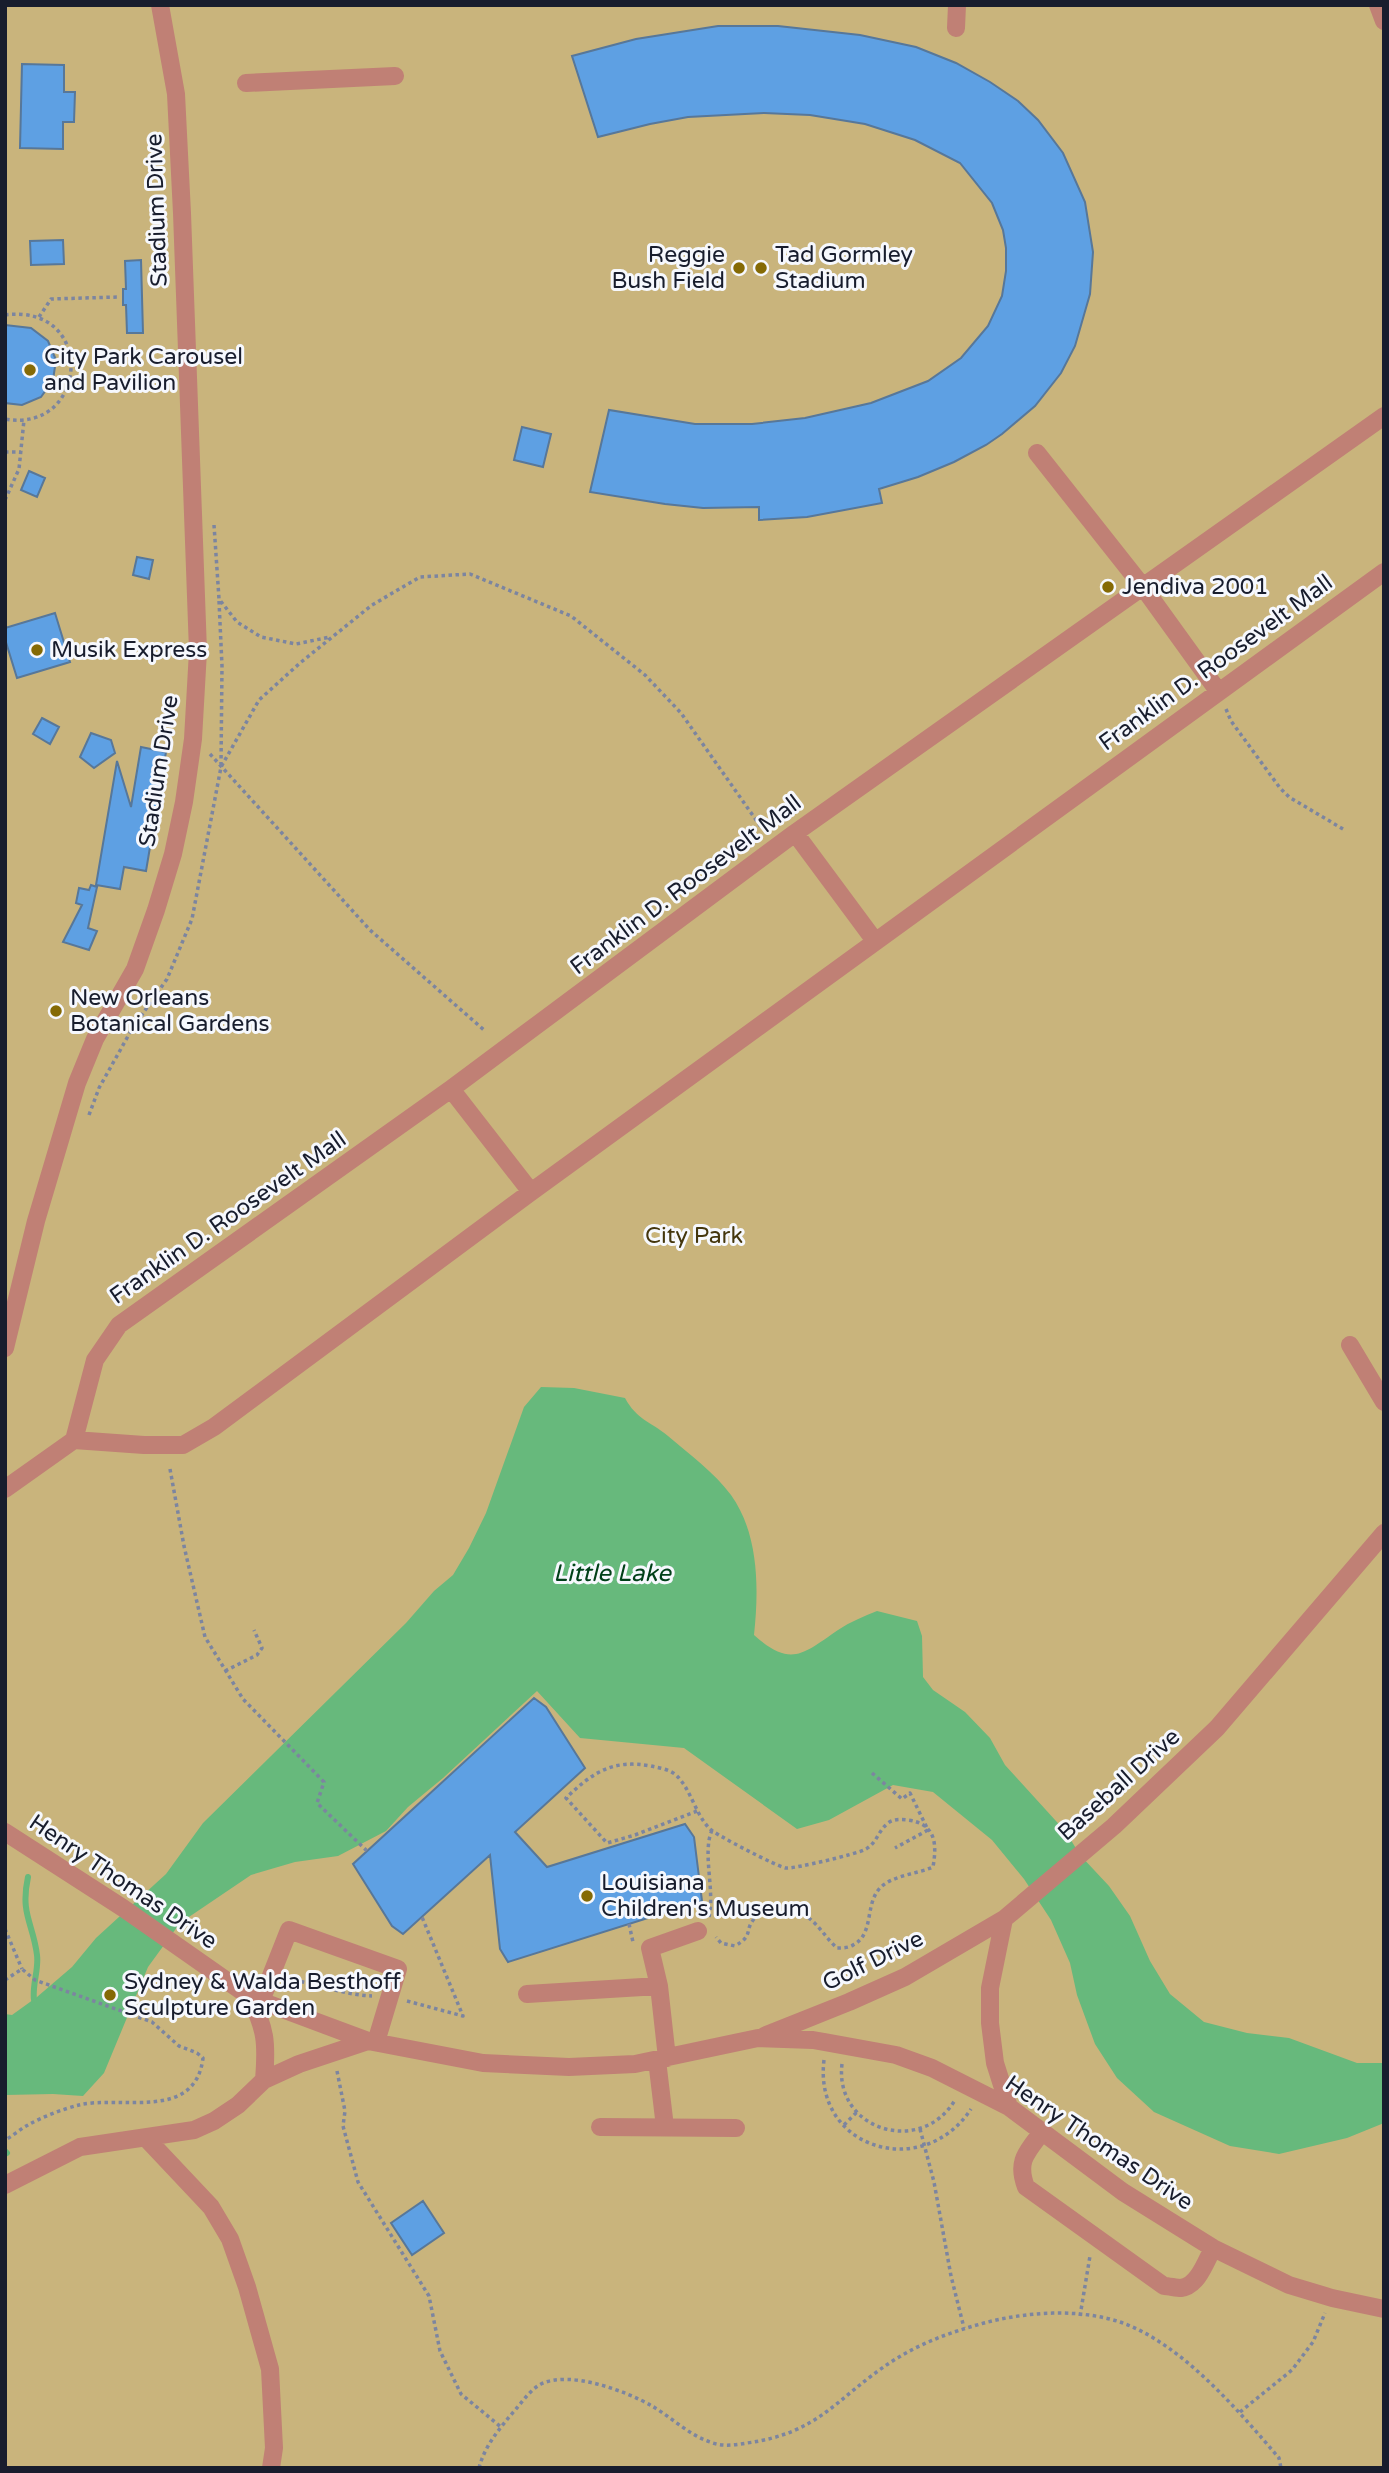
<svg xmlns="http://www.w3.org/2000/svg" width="1389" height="2473" font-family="'Varela Round',sans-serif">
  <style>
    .green { fill: #c9b47c }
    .water { fill: #67b97c }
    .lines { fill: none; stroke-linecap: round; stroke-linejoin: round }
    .stream { stroke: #67b97c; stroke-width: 6 }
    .building { fill: #5ea0e3; stroke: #577799; stroke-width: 2 }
    .path { stroke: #7c85a0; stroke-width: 3.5; stroke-dasharray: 3.5 3.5; stroke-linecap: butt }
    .minor { stroke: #c08075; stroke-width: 18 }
    .poi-dot { fill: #856a05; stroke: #f6f8fd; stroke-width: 2.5 }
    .labels { text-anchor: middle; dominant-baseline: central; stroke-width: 6; stroke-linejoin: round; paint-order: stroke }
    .street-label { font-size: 23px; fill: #181d2d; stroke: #f6f8fd }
    .poi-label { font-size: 23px; fill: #181d2d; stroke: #f6f8fd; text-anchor: start }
    .park-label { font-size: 23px; fill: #44360d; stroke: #f6f8fd }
    .water-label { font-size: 24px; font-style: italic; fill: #004018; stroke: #f6f8fd }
  </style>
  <rect width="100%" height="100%" fill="#cad6fa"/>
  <!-- green -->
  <path class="green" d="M 5,5 L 1384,5 L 1384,2468 L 5,2468 Z"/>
  <!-- water -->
  <path class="water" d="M 541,1387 L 574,1388 L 625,1398 C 637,1420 650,1421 668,1436 C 689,1454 715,1473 731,1495 C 759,1534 759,1589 754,1635 C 791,1668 803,1654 838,1630 C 850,1622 864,1616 877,1611 L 917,1621 L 922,1636 L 923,1677 L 933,1690 L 965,1712 L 990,1738 L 1005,1765 L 1066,1832 L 1080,1855 L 1109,1886 L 1130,1916 L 1150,1961 L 1170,1994 L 1204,2022 L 1247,2033 L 1289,2038 L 1357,2063 L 1384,2063 L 1384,2123 L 1347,2138 L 1279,2154 L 1230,2146 L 1154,2112 L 1117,2078 L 1095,2044 L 1077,1995 L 1070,1963 L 1051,1920 L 1024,1879 L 992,1840 L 933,1792 L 893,1785 L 829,1820 L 797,1829 L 684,1748 L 580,1738 L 537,1691 L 443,1778 L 408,1807 L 386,1831 L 338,1856 L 295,1862 L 251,1875 L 180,1923 L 148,1967 L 104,2073 L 83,2096 L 53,2094 L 5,2095 L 5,2014 L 12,2015 L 37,1997 L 72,1967 L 96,1938 L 166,1874 L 203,1823 L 406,1623 L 434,1591 L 453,1575 L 469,1548 L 486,1513 L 524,1407 Z"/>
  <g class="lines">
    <!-- stream -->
    <path class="stream" d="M 28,1877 C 20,1914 33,1923 37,1955 C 39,1970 32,1984 34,2000
      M 5,2151 L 7,2153"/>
  </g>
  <!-- building -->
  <path class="building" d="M 718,26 L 778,26 L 860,35 L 916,47 L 956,63 L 990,82 L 1018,101 L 1038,120 L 1063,153 L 1085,202 L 1093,252 L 1090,294 L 1075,346 L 1061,373 L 1035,406 L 1002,434 L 986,445 L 954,462 L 918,477 L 879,489 L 882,503 L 807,517 L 759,520 L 759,507 L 703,508 L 665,504 L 590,492 L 609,410 L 695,424 L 752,424 L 805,418 L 871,403 L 928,381 L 961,358 L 988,326 L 1002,296 L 1006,271 L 1006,248 L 1003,230 L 992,203 L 960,163 L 915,140 L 865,124 L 810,115 L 764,113 L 688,117 L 650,124 L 598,137 L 572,56 L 636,39 Z
    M 22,64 L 64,65 L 64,92 L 75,92 L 74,122 L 63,122 L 63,149 L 20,148 Z
    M 63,240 L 64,264 L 31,265 L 30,241 Z
    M 141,260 L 143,333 L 127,333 L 126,305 L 123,305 L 123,289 L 126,289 L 125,261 Z
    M 5,325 L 31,328 L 48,341 L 56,360 L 53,380 L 41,397 L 22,405 L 5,403 Z
    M 522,427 L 551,434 L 543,467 L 514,460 Z
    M 29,471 L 45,478 L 37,497 L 21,490 Z
    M 137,557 L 153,560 L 149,579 L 133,575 Z
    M 55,613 L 70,662 L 17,678 L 5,639 L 5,628 Z
    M 42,718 L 59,727 L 50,744 L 33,734 Z
    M 91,733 L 111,740 L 115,753 L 94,768 L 80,757 Z
    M 141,747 L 166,752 L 146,871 L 124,867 L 120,889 L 96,885 L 117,761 L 131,807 Z
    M 91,885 L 97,887 L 88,928 L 97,931 L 89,950 L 63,942 L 82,905 L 76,903 L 79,888 L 89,890 Z
    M 534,1698 L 546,1707 L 585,1768 L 515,1832 L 547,1867 L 685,1824 L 694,1837 L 702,1901 L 508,1962 L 500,1949 L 490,1855 L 403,1934 L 392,1926 L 353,1864 Z
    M 423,2201 L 444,2233 L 412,2255 L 391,2223 Z"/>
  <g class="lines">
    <!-- path -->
    <path class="path" d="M 5,315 C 97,303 89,434 5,419
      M 39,317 L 51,299 L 118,297
      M 5,452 L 21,452
      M 5,500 L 19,469 L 24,420
      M 214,525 L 219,599 L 237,622 L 261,637 L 296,644 L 330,637
      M 219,601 L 222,666 L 221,765
      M 1226,709 L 1231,721 L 1280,788 L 1289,797 L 1343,829
      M 210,754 L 370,930 L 484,1030
      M 89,1115 L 99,1088 L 132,1029 L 167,979 L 192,919 L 221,767 L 259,700 L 300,663 L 372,605 L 420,577 L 470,574 L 571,616 L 645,675 L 681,713 L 761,827
      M 170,1469 L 184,1546 L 205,1637 L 243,1699 L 324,1782 L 317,1803 L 367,1851
      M 225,1671 L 257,1655 L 262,1648 L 254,1630
      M 872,1773 L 902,1799 L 910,1793 L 928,1830 L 895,1848
      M 697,1811 L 635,1835 L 607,1843 L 566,1798 C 593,1772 613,1759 651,1766 C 659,1768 669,1769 676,1775 C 691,1789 695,1814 710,1829 C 716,1835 778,1867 786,1868 C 794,1869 856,1854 864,1850 C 877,1844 877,1832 888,1823 C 893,1819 901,1819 908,1820 C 936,1824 937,1844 933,1867 C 917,1874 894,1875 881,1887 C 864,1903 875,1934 853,1945 C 849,1948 841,1948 837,1948 C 827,1939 820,1927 810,1919 C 796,1906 767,1903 754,1919 C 744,1931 754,1935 735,1946 L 721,1943 L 716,1937
      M 709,1917 C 715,1889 702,1853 712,1830
      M 629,1924 L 633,1942
      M 5,1929 L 22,1969
      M 287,1979 C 316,1983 343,1995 372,1996
      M 5,1980 L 22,1969 L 35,1980 L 152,2022 L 179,2046 L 197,2053 L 203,2058 C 195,2122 121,2095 79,2105 C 63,2109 42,2117 28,2125 C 20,2129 13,2136 5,2140
      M 407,2001 L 463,2016 L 422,1917
      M 824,2060 C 813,2149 923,2182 971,2109
      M 842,2064 C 834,2130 921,2157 955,2100
      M 337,2071 L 345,2111 L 343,2126 L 358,2182 L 429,2296 L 440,2351 L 461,2394 L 501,2427
      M 844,2125 L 857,2112
      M 920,2129 L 934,2182 L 951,2276 L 964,2328
      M 1080,2316 L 1090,2256
      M 1240,2412 L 1292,2370 L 1313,2342 L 1325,2313
      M 479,2468 C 485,2445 500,2428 515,2410 C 523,2401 530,2390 541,2384 C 570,2370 626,2391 652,2406 C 671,2417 689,2435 710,2442 C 722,2447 735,2445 747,2443 C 820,2433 836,2398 891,2362 C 920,2343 951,2332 984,2323 C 1026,2312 1077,2308 1120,2322 C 1181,2343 1238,2410 1279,2458 L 1281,2468"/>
    <!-- minor -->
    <path class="minor" d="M 1378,5 L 1384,21
      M 956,28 L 957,5
      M 246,83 L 395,76
      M 1384,416 L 795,833 L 451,1089 L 119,1325 L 95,1360 L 74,1440 L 144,1445 L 183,1445 L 214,1427 L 531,1192 L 1384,572
      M 1037,453 L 1143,587 L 1218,691
      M 795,833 L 875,941
      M 451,1089 L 531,1192
      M 1350,1345 L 1384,1402
      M 5,1348 L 36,1221 L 77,1083 L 95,1039 L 135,969 L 156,910 L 173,854 L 184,802 L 193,739 L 198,651 L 182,213 L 176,94 L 160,5
      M 5,1489 L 74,1440
      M 5,1832 L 123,1908 L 250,1997 L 368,2041 L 483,2063 L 569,2067 L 635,2064 L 758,2038 L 813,2040 L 896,2055 L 932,2068 L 1009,2107 L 1123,2192 L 1213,2248 L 1289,2285 L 1332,2298 L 1384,2309
      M 659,1986 L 650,1948 L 698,1931
      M 527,1994 L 659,1986 L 667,2058
      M 250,1997 C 266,2030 267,2043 264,2080
      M 261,2001 L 289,1930 L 398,1969 L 376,2042
      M 764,2036 L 849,2002 L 905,1977 L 1004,1919
      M 657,2060 L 665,2127
      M 1009,2107 L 995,2063 L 990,2023 L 990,1988 L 1004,1919 L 1114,1826 L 1217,1728 L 1384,1533
      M 600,2127 L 736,2128
      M 1042,2132 C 1027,2152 1016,2161 1026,2187 L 1164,2286 C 1169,2286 1176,2288 1181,2288 C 1198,2286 1206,2261 1213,2248
      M 146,2138 L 211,2207 L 230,2239 L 247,2287 L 270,2369 L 274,2448 L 271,2468
      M 5,2185 L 80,2147 L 194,2130 L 214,2121 L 238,2105 L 264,2080 L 299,2064 L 368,2041"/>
  </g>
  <!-- markers -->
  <g class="poi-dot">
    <circle cx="739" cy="268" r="7"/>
    <circle cx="761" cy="268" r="7"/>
    <circle cx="30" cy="370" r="7"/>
    <circle cx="1108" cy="587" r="7"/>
    <circle cx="37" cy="650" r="7"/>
    <circle cx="56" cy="1011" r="7"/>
    <circle cx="587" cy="1896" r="7"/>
    <circle cx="110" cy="1995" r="7"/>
  </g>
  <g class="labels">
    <!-- street labels -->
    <g class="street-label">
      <text transform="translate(157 210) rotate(-92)">Stadium Drive</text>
      <text transform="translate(1216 663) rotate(-36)">Franklin D. Roosevelt Mall</text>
      <text transform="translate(159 771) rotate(-81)">Stadium Drive</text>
      <text transform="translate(686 885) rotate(-37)">Franklin D. Roosevelt Mall</text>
      <text transform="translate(228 1218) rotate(-35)">Franklin D. Roosevelt Mall</text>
      <text transform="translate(1119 1785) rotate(-42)">Baseball Drive</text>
      <text transform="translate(123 1882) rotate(34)">Henry Thomas Drive</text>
      <text transform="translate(873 1961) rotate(-26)">Golf Drive</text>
      <text transform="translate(1099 2143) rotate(34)">Henry Thomas Drive</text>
    </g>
    <!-- poi labels -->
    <g class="poi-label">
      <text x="725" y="255" text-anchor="end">Reggie<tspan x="725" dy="26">Bush Field</tspan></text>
      <text x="775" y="255">Tad Gormley<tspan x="775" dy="26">Stadium</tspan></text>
      <text x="44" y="357">City Park Carousel<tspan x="44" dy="26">and Pavilion</tspan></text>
      <text x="1122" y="587">Jendiva 2001</text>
      <text x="51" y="650">Musik Express</text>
      <text x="70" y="998">New Orleans<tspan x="70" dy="26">Botanical Gardens</tspan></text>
      <text x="601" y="1883">Louisiana<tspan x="601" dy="26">Children's Museum</tspan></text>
      <text x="124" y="1982">Sydney &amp; Walda Besthoff<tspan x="124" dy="26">Sculpture Garden</tspan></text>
    </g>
    <!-- park labels -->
    <g class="park-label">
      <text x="694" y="1236">City Park</text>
    </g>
    <!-- water labels -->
    <g class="water-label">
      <text x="612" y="1573">Little Lake</text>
    </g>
  </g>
  <!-- border -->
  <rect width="1389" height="2473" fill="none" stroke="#181d2d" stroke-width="14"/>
</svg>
